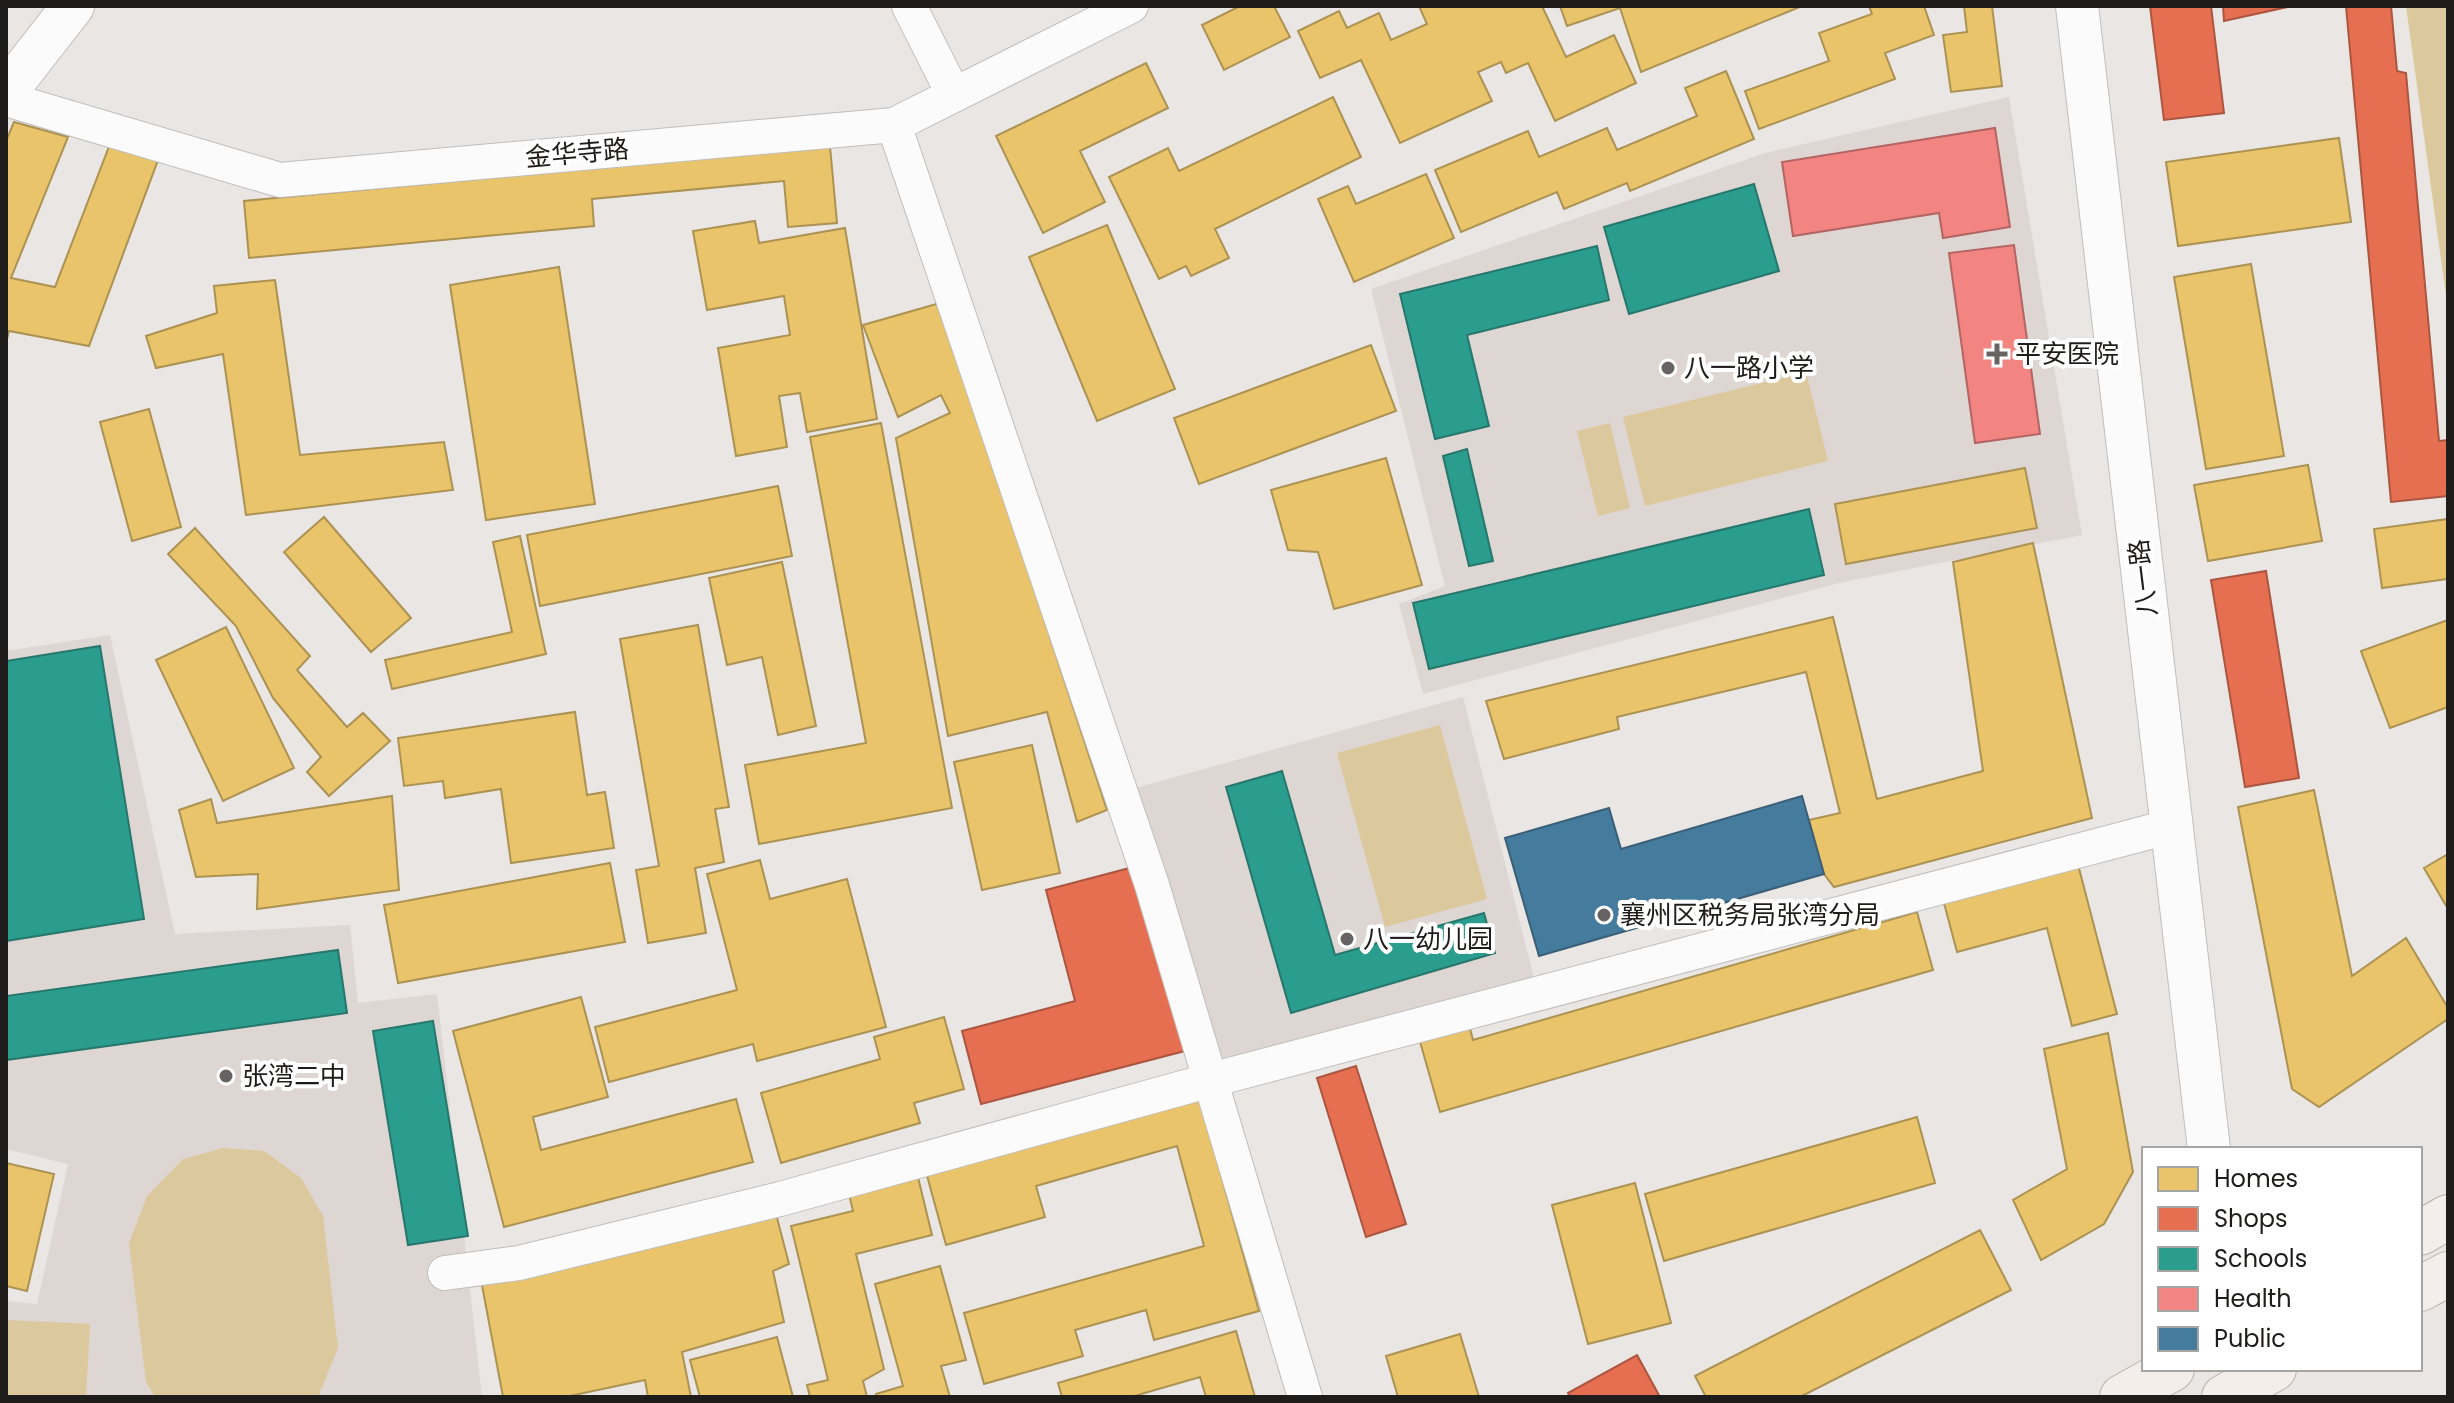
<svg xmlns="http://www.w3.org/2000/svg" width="2454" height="1403" font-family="Poppins,'Noto Sans SC',sans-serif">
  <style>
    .built { fill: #ded6d2 }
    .green { fill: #dcc89d }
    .homes { fill: #e9c46a; stroke: #ac9253; stroke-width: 2 }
    .shops { fill: #e76f51; stroke: #ab5641; stroke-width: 2 }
    .schools { fill: #2a9d8f; stroke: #27776c; stroke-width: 2 }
    .health { fill: #f28482; stroke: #b36563; stroke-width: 2 }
    .public { fill: #457b9d; stroke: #3a5f76; stroke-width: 2 }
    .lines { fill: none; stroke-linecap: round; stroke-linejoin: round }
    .minor-casing { stroke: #c0bebc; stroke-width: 36 }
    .tertiary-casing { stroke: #c0bebc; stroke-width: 44 }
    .primary-casing { stroke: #bbb2a9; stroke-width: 46 }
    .minor { stroke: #fcfbfb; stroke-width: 34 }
    .tertiary { stroke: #fcfbfb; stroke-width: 42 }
    .primary { stroke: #f3eeea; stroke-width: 44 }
    .poi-dot { fill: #666362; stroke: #fff; stroke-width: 3 }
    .labels { text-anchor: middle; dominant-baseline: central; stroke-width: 8; stroke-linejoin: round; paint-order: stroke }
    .street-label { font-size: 26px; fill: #1f1d1c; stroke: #fff }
    .poi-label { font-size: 26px; fill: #1f1d1c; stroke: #fff; text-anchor: start }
  </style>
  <rect width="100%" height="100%" fill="#e9e6e4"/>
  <!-- built -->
  <path class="built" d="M 2009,97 L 2082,535 L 1843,582 L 1423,694 L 1399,604 L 1445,586 L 1371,289 L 1765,153 Z
    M 110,635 L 175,934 L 350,925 L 358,1003 L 437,994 L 482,1397 L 6,1397 L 6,1301 L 37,1304 L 68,1164 L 6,1149 L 6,651 Z
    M 1463,697 L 1538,994 L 1211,1080 L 1121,792 Z"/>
  <!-- green -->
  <path class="green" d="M 2406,6 L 2448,6 L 2448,310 Z
    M 1806,372 L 1828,461 L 1645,506 L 1623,417 Z
    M 1610,423 L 1630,508 L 1598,516 L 1577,431 Z
    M 1440,725 L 1487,899 L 1385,927 L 1337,753 Z
    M 223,1148 L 264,1151 L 301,1178 L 323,1216 L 338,1348 L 318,1397 L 155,1397 L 146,1382 L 129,1243 L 147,1196 L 183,1159 Z
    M 6,1320 L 90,1324 L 86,1397 L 6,1397 Z"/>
  <!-- homes -->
  <path class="homes" d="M 1240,6 L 1279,6 L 1275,8 L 1290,37 L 1224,70 L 1202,25 Z
    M 1419,6 L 1542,6 L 1566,57 L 1614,35 L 1636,83 L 1555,121 L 1528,63 L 1506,73 L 1501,62 L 1478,72 L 1492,101 L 1400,143 L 1361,60 L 1320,78 L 1298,31 L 1339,11 L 1347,28 L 1379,13 L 1391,40 L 1427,24 Z
    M 1560,6 L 1802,6 L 1641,72 L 1620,8 L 1567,26 Z
    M 1869,6 L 1924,6 L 1934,35 L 1885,53 L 1895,79 L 1759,129 L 1745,91 L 1829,61 L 1819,33 L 1872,14 Z
    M 1964,6 L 1992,6 L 2002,86 L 1951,92 L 1943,35 L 1967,32 Z
    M 1146,63 L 1168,108 L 1080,151 L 1105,202 L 1043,233 L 996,136 Z
    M 1726,71 L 1754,139 L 1630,191 L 1627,183 L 1564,209 L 1557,192 L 1461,232 L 1435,170 L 1528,131 L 1539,157 L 1607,128 L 1617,150 L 1697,116 L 1685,88 Z
    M 1333,97 L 1361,157 L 1215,229 L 1229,258 L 1191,276 L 1186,266 L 1159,279 L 1109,177 L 1168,148 L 1179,171 Z
    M 14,122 L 68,137 L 11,278 L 55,287 L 110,144 L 158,160 L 89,346 L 9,331 L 6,343 L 6,141 Z
    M 2339,138 L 2351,222 L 2178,246 L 2166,162 Z
    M 830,146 L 837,223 L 788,227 L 784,181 L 592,199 L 594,226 L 249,258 L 244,201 Z
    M 1426,174 L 1454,238 L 1354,282 L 1318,199 L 1348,186 L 1356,204 Z
    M 755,221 L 759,243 L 845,228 L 877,419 L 807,432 L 800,393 L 779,396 L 787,447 L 736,456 L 718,348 L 790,335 L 784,296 L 707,310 L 693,231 Z
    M 1107,225 L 1175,389 L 1097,421 L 1029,257 Z
    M 2251,264 L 2284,456 L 2206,469 L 2174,277 Z
    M 559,267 L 595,504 L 486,520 L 450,285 Z
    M 275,280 L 300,455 L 444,442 L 453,490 L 246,515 L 223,354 L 156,368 L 146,336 L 217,313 L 214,286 Z
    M 940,303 L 1107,810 L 1077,822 L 1047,712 L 948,736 L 896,438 L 950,413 L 941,395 L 898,417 L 863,325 Z
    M 1371,345 L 1396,411 L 1199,484 L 1174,418 Z
    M 149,409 L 181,527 L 132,541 L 100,422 Z
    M 881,423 L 952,808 L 759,844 L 745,765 L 866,743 L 810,437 Z
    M 1386,458 L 1422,585 L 1334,609 L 1318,552 L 1288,550 L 1271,490 Z
    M 2308,465 L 2322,541 L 2208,561 L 2194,485 Z
    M 2025,468 L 2037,528 L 1846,564 L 1835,504 Z
    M 778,486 L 792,556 L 540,606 L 527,535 Z
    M 324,517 L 411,618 L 371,652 L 284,552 Z
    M 2448,519 L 2448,579 L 2382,588 L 2374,529 Z
    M 195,528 L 310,656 L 297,670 L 347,727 L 363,713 L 390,741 L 329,796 L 307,772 L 321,757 L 273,698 L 236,626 L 168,554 Z
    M 520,536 L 546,654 L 392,689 L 385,660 L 512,632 L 493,542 Z
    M 2033,543 L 2092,818 L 1834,887 L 1824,874 L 1809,820 L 1840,813 L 1806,672 L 1617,717 L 1619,729 L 1504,759 L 1486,701 L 1833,617 L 1877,799 L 1983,771 L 1953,562 Z
    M 782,562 L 816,726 L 778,735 L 762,657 L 727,665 L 709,578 Z
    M 2448,620 L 2448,707 L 2390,728 L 2361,651 Z
    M 698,625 L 729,807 L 715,809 L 724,862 L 695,868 L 706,933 L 648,943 L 636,870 L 659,866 L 620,639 Z
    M 226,627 L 294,768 L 223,801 L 156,660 Z
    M 575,712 L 587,795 L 605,792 L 614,848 L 511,863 L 501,789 L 445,798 L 443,781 L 404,786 L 398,738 Z
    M 1032,745 L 1060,873 L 982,890 L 954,762 Z
    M 2314,790 L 2352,976 L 2406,938 L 2448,1008 L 2448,1019 L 2319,1107 L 2292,1089 L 2238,807 Z
    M 392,796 L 399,890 L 257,909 L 258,874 L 196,877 L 179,810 L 211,799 L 217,823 Z
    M 2075,853 L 2117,1014 L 2072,1026 L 2047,928 L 1957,952 L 1940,888 Z
    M 2448,854 L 2448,909 L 2424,868 Z
    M 760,860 L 770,899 L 847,879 L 886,1027 L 757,1061 L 753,1044 L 609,1082 L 595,1027 L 737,990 L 707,874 Z
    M 610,863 L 625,942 L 398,983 L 384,905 Z
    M 1917,912 L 1933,970 L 1440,1112 L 1417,1031 L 1467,1017 L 1473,1040 Z
    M 581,997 L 608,1097 L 533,1117 L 541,1150 L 736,1099 L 753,1162 L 504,1227 L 453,1031 Z
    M 944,1017 L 964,1089 L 914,1103 L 920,1123 L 781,1163 L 761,1093 L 880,1059 L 874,1037 Z
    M 2108,1033 L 2133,1172 L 2104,1224 L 2041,1260 L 2013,1200 L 2067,1169 L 2044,1049 Z
    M 1199,1096 L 1259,1311 L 1154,1340 L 1146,1310 L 1075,1330 L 1083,1356 L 984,1384 L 964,1313 L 1204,1246 L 1177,1146 L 1036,1186 L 1045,1217 L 946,1245 L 926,1172 Z
    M 1917,1117 L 1935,1183 L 1664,1261 L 1645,1194 Z
    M 6,1163 L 54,1174 L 27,1291 L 6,1286 Z
    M 916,1169 L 932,1235 L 856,1254 L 884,1369 L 863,1381 L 867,1397 L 810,1397 L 807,1385 L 828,1380 L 791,1226 L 853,1211 L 847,1186 Z
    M 1635,1183 L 1671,1323 L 1588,1344 L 1552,1205 Z
    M 775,1210 L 789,1264 L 773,1271 L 784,1322 L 682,1352 L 691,1397 L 648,1397 L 645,1380 L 565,1397 L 503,1397 L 481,1280 Z
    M 1980,1230 L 2011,1290 L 1800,1397 L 1706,1397 L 1695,1376 Z
    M 940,1266 L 966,1360 L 941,1366 L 950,1397 L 877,1397 L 876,1394 L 903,1386 L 875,1284 Z
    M 1236,1331 L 1255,1397 L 1206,1397 L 1200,1377 L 1131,1397 L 1062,1397 L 1058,1383 Z
    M 1460,1334 L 1479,1397 L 1398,1397 L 1386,1356 Z
    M 777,1337 L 793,1397 L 700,1397 L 690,1360 Z"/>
  <!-- shops -->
  <path class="shops" d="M 2150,6 L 2211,6 L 2224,113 L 2164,120 Z
    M 2223,6 L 2292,6 L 2224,21 Z
    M 2346,6 L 2391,6 L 2397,71 L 2406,73 L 2439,441 L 2448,440 L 2448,496 L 2391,502 Z
    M 2266,571 L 2299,778 L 2245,787 L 2211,580 Z
    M 1137,866 L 1185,1051 L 981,1104 L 962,1031 L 1075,1001 L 1046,890 Z
    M 1356,1066 L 1406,1224 L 1366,1237 L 1317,1078 Z
    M 1637,1355 L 1660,1397 L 1570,1397 L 1568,1393 Z"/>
  <!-- schools -->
  <path class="schools" d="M 1754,184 L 1779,271 L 1629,314 L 1604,227 Z
    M 1597,246 L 1609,300 L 1467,335 L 1489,426 L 1435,439 L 1400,294 Z
    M 1467,449 L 1493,561 L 1469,566 L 1443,456 Z
    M 1809,509 L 1824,575 L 1429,669 L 1413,603 Z
    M 100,646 L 144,919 L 6,941 L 6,661 Z
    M 1282,771 L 1335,955 L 1484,913 L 1495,953 L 1291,1013 L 1226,787 Z
    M 338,950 L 347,1013 L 6,1060 L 6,996 Z
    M 433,1021 L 468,1236 L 408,1245 L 373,1031 Z"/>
  <!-- health -->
  <path class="health" d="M 1995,128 L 2010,227 L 1943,238 L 1939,213 L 1793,236 L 1782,162 Z
    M 2014,245 L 2040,434 L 1975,443 L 1949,253 Z"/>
  <!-- public -->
  <path class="public" d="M 1802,796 L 1824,874 L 1539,956 L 1505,838 L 1609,808 L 1621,849 Z"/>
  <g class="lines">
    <defs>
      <path id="minor" d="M 909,6 L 954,95
        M 6,99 L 280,180 L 894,125 L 1131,6
        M 894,125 L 1152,885 L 1305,1397
        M 445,1273 L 519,1263 L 780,1199 L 1211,1080 L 2172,826"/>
      <path id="tertiary" d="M 2077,6 L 2209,1149
        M 6,92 L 73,6"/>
      <path id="primary" d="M 2420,1233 L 2448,1217
        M 2420,1289 L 2448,1274
        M 2122,1397 L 2172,1369
        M 2224,1397 L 2274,1369"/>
    </defs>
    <!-- minor casing -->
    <use href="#minor" class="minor-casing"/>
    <!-- tertiary casing -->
    <use href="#tertiary" class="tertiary-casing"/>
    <!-- primary casing -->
    <use href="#primary" class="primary-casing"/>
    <!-- minor -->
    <use href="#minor" class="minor"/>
    <!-- tertiary -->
    <use href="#tertiary" class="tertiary"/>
    <!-- primary -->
    <use href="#primary" class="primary"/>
  </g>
  <!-- markers -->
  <g class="poi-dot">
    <path d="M1993 342h8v8h8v8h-8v8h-8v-8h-8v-8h8z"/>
    <circle cx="1668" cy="368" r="8"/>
    <circle cx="1604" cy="915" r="8"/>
    <circle cx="1347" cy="939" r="8"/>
    <circle cx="226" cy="1076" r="8"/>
  </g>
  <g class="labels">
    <!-- street labels -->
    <g class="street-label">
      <text transform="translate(577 153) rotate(-5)">金华寺路</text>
      <text transform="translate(2143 578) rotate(-97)">八一路</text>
    </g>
    <!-- poi labels -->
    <g class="poi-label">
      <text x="2015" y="354">平安医院</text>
      <text x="1684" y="368">八一路小学</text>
      <text x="1620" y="915">襄州区税务局张湾分局</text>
      <text x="1363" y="939">八一幼儿园</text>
      <text x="242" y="1076">张湾二中</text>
    </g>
  </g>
  <!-- border -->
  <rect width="2454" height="1403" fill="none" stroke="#1f1d1c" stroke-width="16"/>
  <!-- legend -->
  <rect x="2142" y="1147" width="280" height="224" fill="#ffffff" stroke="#a5a5a4" stroke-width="2"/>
  <rect x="2158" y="1167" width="40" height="24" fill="#e9c46a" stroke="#a5a5a4" stroke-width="2"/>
  <text x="2214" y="1187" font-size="24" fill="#1f1d1c">Homes</text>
  <rect x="2158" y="1207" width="40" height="24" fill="#e76f51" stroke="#a5a5a4" stroke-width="2"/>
  <text x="2214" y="1227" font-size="24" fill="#1f1d1c">Shops</text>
  <rect x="2158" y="1247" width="40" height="24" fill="#2a9d8f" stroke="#a5a5a4" stroke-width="2"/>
  <text x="2214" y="1267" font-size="24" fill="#1f1d1c">Schools</text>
  <rect x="2158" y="1287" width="40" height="24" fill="#f28482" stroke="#a5a5a4" stroke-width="2"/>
  <text x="2214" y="1307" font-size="24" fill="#1f1d1c">Health</text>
  <rect x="2158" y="1327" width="40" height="24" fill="#457b9d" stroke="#a5a5a4" stroke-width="2"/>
  <text x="2214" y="1347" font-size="24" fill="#1f1d1c">Public</text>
</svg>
